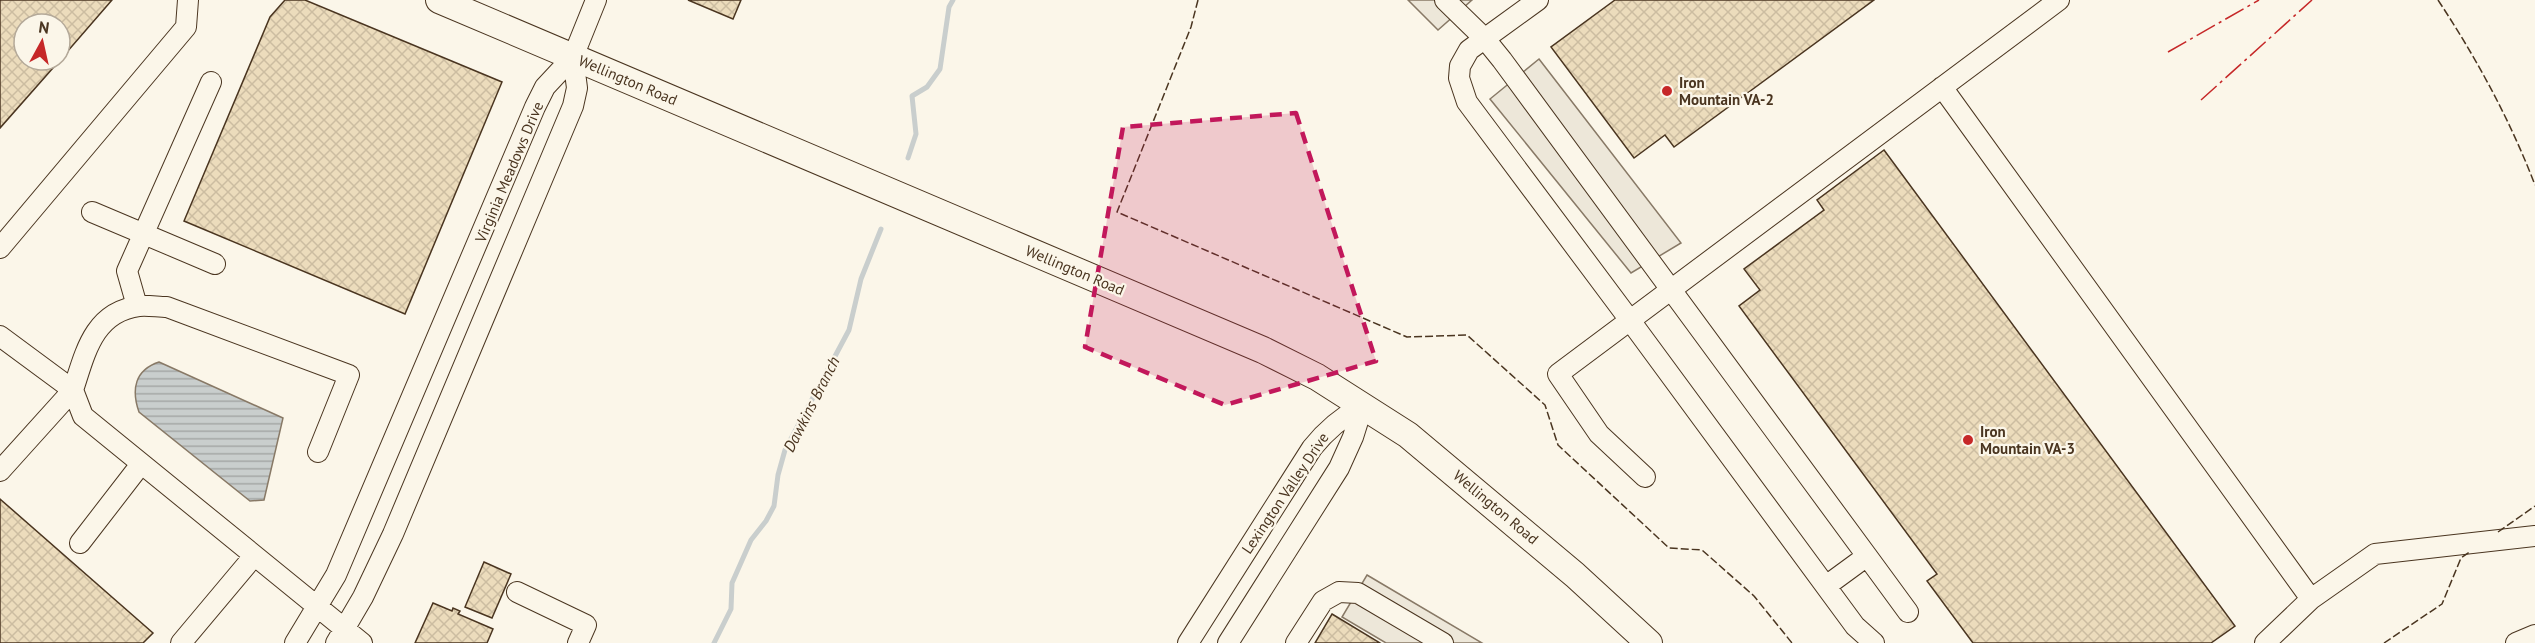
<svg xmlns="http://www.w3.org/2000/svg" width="2535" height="643" font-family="'PT Sans',sans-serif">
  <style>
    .parking { fill: #ede7d9; stroke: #887966; stroke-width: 1.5 }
    .water { fill: url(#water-rules); stroke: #887966; stroke-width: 1.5 }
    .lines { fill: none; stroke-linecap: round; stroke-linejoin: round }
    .stream { stroke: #c9cecd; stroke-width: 5 }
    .building { fill: url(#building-cross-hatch); stroke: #4a3520; stroke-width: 1.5 }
    .minor-casing { stroke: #4a3520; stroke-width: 22 }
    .major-casing { stroke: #4a3520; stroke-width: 28 }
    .minor { stroke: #fbf6e9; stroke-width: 20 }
    .major { stroke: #fbf6e9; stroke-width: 26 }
    .fence { stroke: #4a3520; stroke-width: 1.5; stroke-dasharray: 8 3; stroke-linecap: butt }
    .power { stroke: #c62828; stroke-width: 1.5; stroke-dasharray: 21 4.5 3 4.5; stroke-linecap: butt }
    .marked { fill: #c2185b; fill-opacity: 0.2; stroke: #c2185b; stroke-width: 4.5; stroke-dasharray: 12 8; stroke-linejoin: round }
    .poi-dot { fill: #c62828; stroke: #fbf6e9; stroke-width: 2 }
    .labels { text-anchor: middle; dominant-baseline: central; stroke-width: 4.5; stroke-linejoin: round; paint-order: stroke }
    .street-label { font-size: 15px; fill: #4a3520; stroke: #fbf6e9 }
    .poi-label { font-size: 15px; font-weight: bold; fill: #4a3520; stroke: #fbf6e9; text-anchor: start }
    .water-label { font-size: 16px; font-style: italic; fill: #4a3520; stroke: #fbf6e9 }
  </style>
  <defs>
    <pattern id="water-rules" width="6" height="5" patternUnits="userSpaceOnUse" patternTransform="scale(1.5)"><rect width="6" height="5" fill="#c9cecd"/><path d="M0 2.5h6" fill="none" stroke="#a5a8a6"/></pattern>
    <pattern id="building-cross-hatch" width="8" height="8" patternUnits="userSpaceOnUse" patternTransform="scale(1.5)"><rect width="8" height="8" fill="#ecdcbc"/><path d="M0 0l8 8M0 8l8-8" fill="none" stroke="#ccbda1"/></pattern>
  </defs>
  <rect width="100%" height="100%" fill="#fbf6e9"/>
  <!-- parking -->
  <path class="parking" d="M 1408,0 L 1472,0 L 1438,30 Z
    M 1539,59 L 1681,243 L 1631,273 L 1490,99 Z
    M 1367,575 L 1482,643 L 1386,643 L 1342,617 Z"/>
  <!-- water -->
  <path class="water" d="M 159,362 L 283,418 L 264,500 L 250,501 L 139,412 C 131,389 135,370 159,362 Z"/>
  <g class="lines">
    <!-- stream -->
    <path class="stream" d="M 908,158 L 916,134 L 912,96 L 927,87 L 940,69 L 949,7 L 953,0
      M 714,643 L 731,609 L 732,583 L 751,540 L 766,521 L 774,506 L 778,475 L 785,450 L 849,330 L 861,279 L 881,229"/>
  </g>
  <!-- building -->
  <path class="building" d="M 0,0 L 112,0 L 60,60 L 60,24 L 24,24 L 24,60 L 60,60 L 0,128 Z
    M 285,0 L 305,0 L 502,82 L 405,314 L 184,221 L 270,17 Z
    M 688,0 L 741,0 L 733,19 Z
    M 1615,0 L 1874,0 L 1674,147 L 1665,135 L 1634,158 L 1551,47 Z
    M 1884,150 L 2235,626 L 2211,643 L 1973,643 L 1927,581 L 1937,574 L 1739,306 L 1760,290 L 1744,269 L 1824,210 L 1817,200 Z
    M 0,499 L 153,633 L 143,643 L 0,643 Z
    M 484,562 L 511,574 L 492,618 L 465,607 Z
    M 433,603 L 452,611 L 453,608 L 460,611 L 458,614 L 493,629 L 487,643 L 415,643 Z
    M 1332,614 L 1380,643 L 1315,643 Z"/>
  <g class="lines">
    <defs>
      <path id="minor" d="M 1445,0 L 1485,39 L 1502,60 L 1867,556 L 1826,586
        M 1538,0 L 1469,50 L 1460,66 L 1459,78 L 1467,102 L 1629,319 L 1855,626 L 1874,643
        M 1942,87 L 2311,599
        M 92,212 L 215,264
        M 0,248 L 186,27 L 188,0
        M 137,306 L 127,271 L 211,82
        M 0,336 L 73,390 L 0,471
        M 318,452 L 349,375 L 167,307 C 158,307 148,305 139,306 C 93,312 85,354 73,390 L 83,416 L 362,643
        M 1645,477 L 1599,434 L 1558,374 L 2059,0
        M 80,543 L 141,464
        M 1867,556 L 1908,612
        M 517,592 L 586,625 L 578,643
        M 181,643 L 254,556
        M 295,643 L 336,575 L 535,107 L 545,87 L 573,57 L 596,0
        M 336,643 L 363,597 L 393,534 L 573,106 L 577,88 L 573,57
        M 1188,643 L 1312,448 C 1327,429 1342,417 1363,405
        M 1228,643 L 1339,468 L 1353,437 L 1363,405
        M 1296,643 L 1323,601 L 1339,592 L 1358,593 L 1443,643
        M 2265,643 L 2311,599 L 2375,554 L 2535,536
        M 2516,643 L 2535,635"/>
      <path id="major" d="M 439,0 L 1263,350 L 1317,377 L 1408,435 L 1575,575 L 1649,643"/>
    </defs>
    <!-- minor casing -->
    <use href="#minor" class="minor-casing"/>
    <!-- major casing -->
    <use href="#major" class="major-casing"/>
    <!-- minor -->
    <use href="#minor" class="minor"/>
    <!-- major -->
    <use href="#major" class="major"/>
    <!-- fence -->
    <path class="fence" d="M 1198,0 L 1191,27 L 1117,212 L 1407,337 L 1467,335 L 1545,405 L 1558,445 L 1669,548 L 1702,550 L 1754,596 L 1792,643
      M 2438,0 C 2477,59 2510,120 2535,185
      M 2498,532 L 2535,506
      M 2384,643 L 2442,604 L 2461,558 L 2471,551"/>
    <!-- power -->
    <path class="power" d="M 2168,52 L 2259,0
      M 2201,100 L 2312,0"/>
  </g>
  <!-- marked area -->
  <path class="marked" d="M 1296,113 L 1376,361 L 1225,405 L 1085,347 L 1123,127 Z"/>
  <!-- markers -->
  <g class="poi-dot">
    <circle cx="1667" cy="91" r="6"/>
    <circle cx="1968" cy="440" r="6"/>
  </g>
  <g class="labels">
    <!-- street labels -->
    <g class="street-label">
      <text transform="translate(628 80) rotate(23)">Wellington Road</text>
      <text transform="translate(509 172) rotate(-67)">Virginia Meadows Drive</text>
      <text transform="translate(1075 270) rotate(23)">Wellington Road</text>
      <text transform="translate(1285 493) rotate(-56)">Lexington Valley Drive</text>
      <text transform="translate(1496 507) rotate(40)">Wellington Road</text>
    </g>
    <!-- poi labels -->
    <g class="poi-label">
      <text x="1679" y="82">Iron<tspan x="1679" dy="17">Mountain VA-2</tspan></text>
      <text x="1980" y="431">Iron<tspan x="1980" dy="17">Mountain VA-3</tspan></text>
    </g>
    <!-- water labels -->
    <g class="water-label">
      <text transform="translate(811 404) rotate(-63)">Dawkins Branch</text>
    </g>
  </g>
  <!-- north arrow -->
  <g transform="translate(42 42) rotate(8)"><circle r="28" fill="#fbf6e9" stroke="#b4a999" stroke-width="1.5"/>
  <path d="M0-4.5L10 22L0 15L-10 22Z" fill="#c62828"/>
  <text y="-9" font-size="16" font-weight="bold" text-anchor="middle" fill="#4a3520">N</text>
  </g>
</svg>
